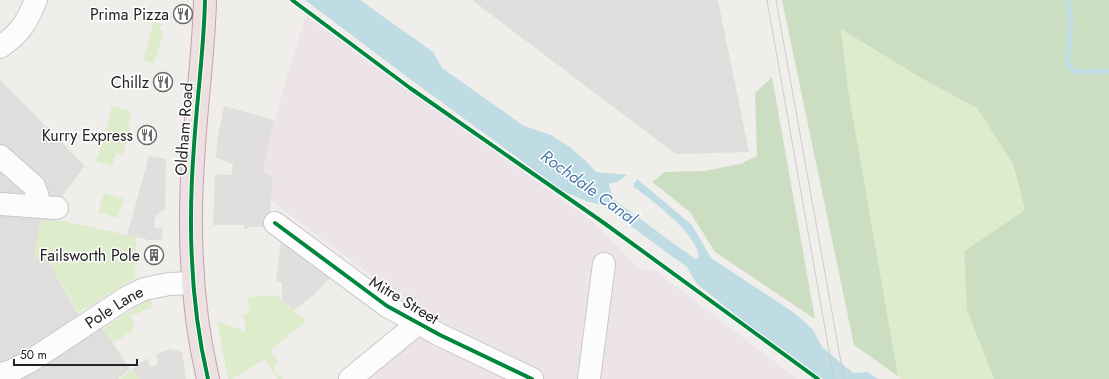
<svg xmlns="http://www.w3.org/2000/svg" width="1109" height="379" font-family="Jost,sans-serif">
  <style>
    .residential { fill: #dfdedc }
    .industrial { fill: #ede4e9 }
    .grass { fill: #ddeccb }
    .forest { fill: #cbdec1 }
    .parking { fill: #e0dfde }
    .water { fill: #bfdbe3 }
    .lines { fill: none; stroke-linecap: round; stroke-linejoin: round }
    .stream { stroke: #bfdbe3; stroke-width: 5 }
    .minor-casing { stroke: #c9c8c7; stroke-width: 24 }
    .highway-casing { stroke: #c5a2ac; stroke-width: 24 }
    .minor { stroke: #fdfcfc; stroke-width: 22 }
    .highway { stroke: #ece0e2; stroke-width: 22 }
    .tram { stroke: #ccc; stroke-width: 1 }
    .cycleway-casing { stroke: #fff; stroke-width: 6 }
    .cycleway { stroke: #00873e; stroke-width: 4 }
    .labels { text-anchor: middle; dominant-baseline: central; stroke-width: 3; stroke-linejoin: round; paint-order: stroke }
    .poi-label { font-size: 16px; fill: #222; stroke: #fff; text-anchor: end }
    .street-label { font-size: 16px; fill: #222; stroke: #fff }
    .water-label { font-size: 17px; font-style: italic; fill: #4a7aab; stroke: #fff }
  </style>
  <rect width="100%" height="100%" fill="#f0eeeb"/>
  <!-- residential -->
  <path class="residential" d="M 472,0 L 718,0 L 749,152 L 676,154 Z
    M 0,80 L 85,166 L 63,195 L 46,257 L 77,313 L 103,329 L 130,369 L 118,379 L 0,379 Z"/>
  <!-- industrial -->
  <path class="industrial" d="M 307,16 L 596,224 L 640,269 L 656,271 L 797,379 L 356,379 L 434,322 L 271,201 L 273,176 L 263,173 L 274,120 L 304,20 Z"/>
  <!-- grass -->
  <path class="grass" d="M 154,22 L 161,24 L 160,30 L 164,31 L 154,64 L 143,60 Z
    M 841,29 L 921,78 L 977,108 L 1013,164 L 1025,210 L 964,251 L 967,310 L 994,379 L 901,379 L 898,376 L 848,89 Z
    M 112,106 L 128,110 L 128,112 L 131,113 L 128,125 L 131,126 L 123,155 L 116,153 L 112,166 L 96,161 L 108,124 Z
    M 104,193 L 124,199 L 117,218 L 98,212 Z
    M 40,221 L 64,221 L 136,237 L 135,278 L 78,313 L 46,257 L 34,257 Z
    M 276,295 L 306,321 L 271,350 L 273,355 L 279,361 L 274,367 L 275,372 L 283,379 L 277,379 L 265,359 L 232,379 L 228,379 L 217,321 L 246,332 L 243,314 L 249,313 L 248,297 Z
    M 150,298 L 153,307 L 131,316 L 135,327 L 132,328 L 133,332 L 127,334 L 113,343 L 103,329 Z
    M 132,369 L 140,379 L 120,379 Z"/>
  <!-- forest -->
  <path class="forest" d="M 782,0 L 1109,0 L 1109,379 L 994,379 L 967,310 L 964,251 L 1025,210 L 1013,164 L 977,108 L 921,78 L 841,29 L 848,89 L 898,376 L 854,345 Z
    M 772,77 L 815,319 L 715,252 L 690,212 L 652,182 L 665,172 L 704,171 L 740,164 L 757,156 L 755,93 Z"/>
  <!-- parking -->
  <path class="parking" d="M 224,106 L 274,120 L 263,172 L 273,176 L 269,227 L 248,227 L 248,229 L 244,229 L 244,225 L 213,225 L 215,174 L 232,175 L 233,164 L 216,158 L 218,136 Z
    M 149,156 L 166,159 L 165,209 L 157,214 L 154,221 L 155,228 L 163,229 L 162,240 L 149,240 L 127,235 Z
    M 281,240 L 331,277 L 315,294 L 294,310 L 282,300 L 282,282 L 276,282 Z
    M 169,349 L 182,352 L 186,379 L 140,379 L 132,369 L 147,358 L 150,367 L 158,364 L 156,354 Z"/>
  <!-- water -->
  <path class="water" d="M 305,0 L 360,0 L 433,52 L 442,68 L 524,126 L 551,135 L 571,148 L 585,160 L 596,172 L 627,175 L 619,181 L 609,184 L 613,199 L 695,259 L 699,257 C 696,232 652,201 633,186 L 637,179 L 692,225 L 711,258 L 796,314 L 813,330 L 822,347 L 853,373 L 867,372 L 878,379 L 823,379 L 743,321 L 697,284 L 687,267 L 602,205 L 586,201 L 563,191 L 410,79 Z"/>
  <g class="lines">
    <!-- stream -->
    <path class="stream" d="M 1068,0 L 1071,22 L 1067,65 L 1076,72 L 1109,71"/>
    <defs>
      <g id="minor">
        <path d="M 0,47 C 20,34 27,22 36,0"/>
        <path d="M 0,156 L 34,186 L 37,194 L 39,206"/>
        <path d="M 0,204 L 57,208"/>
        <path d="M 275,223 L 387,306 L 440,335 L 532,379"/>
        <path id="s1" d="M 0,374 L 9,372 L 29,362 L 126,298 L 144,289 L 169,284 L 193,283"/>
        <path d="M 350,379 L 411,329 L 416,322"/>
        <path d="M 589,379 L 604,264"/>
      </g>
      <path id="highway" d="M 205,0 C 204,49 197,97 194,146 C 188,223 190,303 208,379"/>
    </defs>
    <!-- minor casing -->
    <use href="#minor" class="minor-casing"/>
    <!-- highway casing -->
    <use href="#highway" class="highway-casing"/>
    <!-- minor -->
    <use href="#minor" class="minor"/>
    <!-- highway -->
    <use href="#highway" class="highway"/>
    <!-- tram -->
    <path class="tram" d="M 767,0 L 834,379
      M 776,0 L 844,379"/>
    <defs>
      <path id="cycleway" d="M 205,0 C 204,49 197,97 194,146 C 188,223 190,303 208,379
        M 292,0 L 410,88 L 604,223 L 818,379
        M 275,223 L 387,306 L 440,335 L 532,379"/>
    </defs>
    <!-- cycleway casing -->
    <use href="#cycleway" class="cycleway-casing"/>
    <!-- cycleway -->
    <use href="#cycleway" class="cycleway"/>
  </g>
  <!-- icons -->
  <defs>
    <symbol id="restaurant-ring" viewBox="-11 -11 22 22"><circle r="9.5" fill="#fff" stroke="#6a6968" stroke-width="1.5"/><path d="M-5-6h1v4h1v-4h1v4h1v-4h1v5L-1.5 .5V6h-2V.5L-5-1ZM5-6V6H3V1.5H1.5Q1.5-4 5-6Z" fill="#6a6968"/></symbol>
    <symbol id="building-ring" viewBox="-11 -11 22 22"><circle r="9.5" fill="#fff" stroke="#6a6968" stroke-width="1.5"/><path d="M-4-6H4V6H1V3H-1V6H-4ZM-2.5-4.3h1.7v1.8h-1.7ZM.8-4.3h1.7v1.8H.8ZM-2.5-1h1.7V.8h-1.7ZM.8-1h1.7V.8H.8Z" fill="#6a6968"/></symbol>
  </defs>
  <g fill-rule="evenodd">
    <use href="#restaurant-ring" x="172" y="3" width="22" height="22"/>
    <use href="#restaurant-ring" x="152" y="71" width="22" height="22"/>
    <use href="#restaurant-ring" x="136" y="124" width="22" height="22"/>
    <use href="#building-ring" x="143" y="244" width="22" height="22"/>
  </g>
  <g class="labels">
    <!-- poi labels -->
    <g class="poi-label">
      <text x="169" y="14">Prima Pizza</text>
      <text x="149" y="82">Chillz</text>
      <text x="133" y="135">Kurry Express</text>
      <text x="140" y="255">Failsworth Pole</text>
    </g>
    <!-- street labels -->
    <g class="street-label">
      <text transform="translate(184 129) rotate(-86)">Oldham Road</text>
      <text transform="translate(404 300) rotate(31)">Mitre Street</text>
      <text stroke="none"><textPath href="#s1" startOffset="133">Pole Lane</textPath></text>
    </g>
    <!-- water labels -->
    <g class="water-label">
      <text transform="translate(589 187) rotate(36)">Rochdale Canal</text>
    </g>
  </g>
  <!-- scale -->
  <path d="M14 359v6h123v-6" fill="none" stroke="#222222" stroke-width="2"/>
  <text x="20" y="359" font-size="12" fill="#222222" stroke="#ffffff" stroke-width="3" paint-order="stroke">50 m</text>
</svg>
